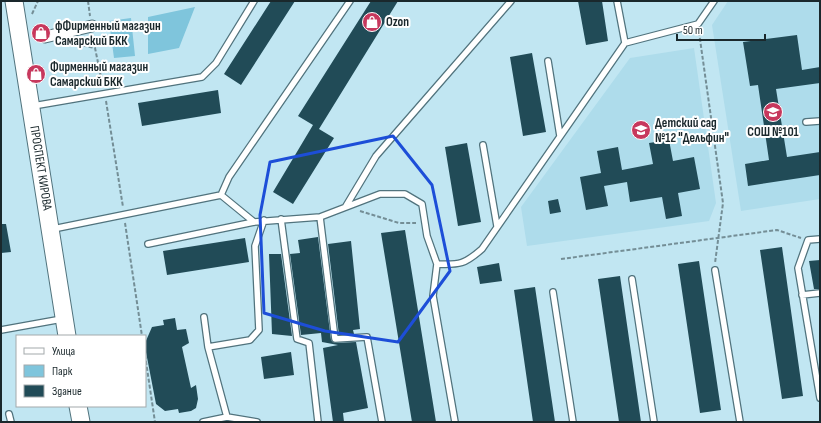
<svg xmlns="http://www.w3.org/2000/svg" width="821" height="423" font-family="'Sofia Sans Condensed',sans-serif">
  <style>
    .built { fill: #aedceb }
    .green { fill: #7fc5dc }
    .building { fill: #214b57 }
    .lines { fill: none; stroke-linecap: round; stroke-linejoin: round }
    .lane-casing { stroke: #51737d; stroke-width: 8 }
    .street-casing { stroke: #51737d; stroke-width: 13 }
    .primary-casing { stroke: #51737d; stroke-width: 19 }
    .path { stroke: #748e96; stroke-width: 2; stroke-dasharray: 4 2; stroke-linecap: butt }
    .lane { stroke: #fff; stroke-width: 5.5 }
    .street { stroke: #fff; stroke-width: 11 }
    .primary { stroke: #fff; stroke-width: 17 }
    .marked { fill: none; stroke: #1d4ed8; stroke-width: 3; stroke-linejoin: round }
    .labels { text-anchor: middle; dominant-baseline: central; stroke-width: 4; stroke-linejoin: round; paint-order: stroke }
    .poi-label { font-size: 13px; font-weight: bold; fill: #1a282c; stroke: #fff; text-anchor: start }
    .street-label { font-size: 13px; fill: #1a282c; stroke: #fff }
  </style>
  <rect width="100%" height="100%" fill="#c1e6f2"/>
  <!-- built -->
  <path class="built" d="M 728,1 L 820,1 L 820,199 L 741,211 L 712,25 Z
    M 694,48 L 716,203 L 709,221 L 527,246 L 521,207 L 630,58 Z"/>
  <!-- green -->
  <path class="green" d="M 195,7 L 179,48 L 148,54 L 148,17 Z
    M 131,18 L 135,56 L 114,58 L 109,21 Z"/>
  <!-- building -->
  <path class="building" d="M 271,1 L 295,1 L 241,85 L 224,74 Z
    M 371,1 L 398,1 L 319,129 L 334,138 L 293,204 L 273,192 L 313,125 L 298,116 Z
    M 578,1 L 602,1 L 608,41 L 586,45 Z
    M 797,35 L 802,70 L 820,67 L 820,83 L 776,89 L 787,157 L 820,152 L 820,175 L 748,186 L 745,164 L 769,160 L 758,85 L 750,86 L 743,42 Z
    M 532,53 L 546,132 L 523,136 L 510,57 Z
    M 218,90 L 221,113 L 142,126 L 138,103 Z
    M 669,140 L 673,161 L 694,157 L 700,189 L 678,193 L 682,216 L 666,219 L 662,197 L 630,202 L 627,182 L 604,186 L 608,206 L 586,210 L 580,177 L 601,173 L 597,151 L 618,147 L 622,170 L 653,164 L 649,143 Z
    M 467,143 L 481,222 L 458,226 L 445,147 Z
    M 558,199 L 561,212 L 550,214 L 548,201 Z
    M 1,224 L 6,224 L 11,252 L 1,253 Z
    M 405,230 L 436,422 L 412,422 L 381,233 Z
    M 318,237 L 331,340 L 335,343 L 356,342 L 368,408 L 343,413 L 344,422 L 333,422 L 323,348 L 338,345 L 322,342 L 321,333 L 301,335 L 290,254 L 300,253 L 298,240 Z
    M 245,238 L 249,262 L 167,275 L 163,251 Z
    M 351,241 L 360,329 L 353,330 L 354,334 L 339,335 L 328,244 Z
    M 782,247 L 803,396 L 782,399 L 760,250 Z
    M 269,254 L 281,254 L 292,336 L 272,334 Z
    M 820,260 L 820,289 L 814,289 L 809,261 Z
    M 699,261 L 721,410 L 700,413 L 678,264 Z
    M 499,263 L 502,281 L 480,284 L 477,267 Z
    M 620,276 L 641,422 L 619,422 L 598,279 Z
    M 535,287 L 555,422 L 533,422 L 514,290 Z
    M 175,318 L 177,330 L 186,329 L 189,343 L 182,347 L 191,388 L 196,385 L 198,399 L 196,408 L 191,411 L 179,413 L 178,409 L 165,411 L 156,404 L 145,347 L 145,343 L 152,327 L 164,325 L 163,320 Z
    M 291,352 L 294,375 L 264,379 L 261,357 Z"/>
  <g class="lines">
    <defs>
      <path id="lane" d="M 617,1 L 625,43
        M 548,61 L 560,136
        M 33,106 L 202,77 L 216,63 L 254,1
        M 806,122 L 820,121
        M 483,145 L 497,226
        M 221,195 L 254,222
        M 346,206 L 376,156 L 511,1
        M 320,217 L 335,339 L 367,337 L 382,422
        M 281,219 L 297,339 L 309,343 L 318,422
        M 53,229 L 221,195 L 229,177 L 350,1
        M 820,239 L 808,240 L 798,268 L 820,398
        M 148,244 L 254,222 L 320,217 L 380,194 L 405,194 L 422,204 L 427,236 L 437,264 L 433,296 L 455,422
        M 437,264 C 460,265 465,264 482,249 L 625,43 L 698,24 L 714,1
        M 715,270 L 740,422
        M 632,279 L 654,422
        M 553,292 L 573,422
        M 802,295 L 820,293
        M 204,317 L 208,347 L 227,417
        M 1,330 L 62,319
        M 208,347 L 250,340 L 259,330 L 255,246 L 264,220
        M 9,414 L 11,422
        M 203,422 L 227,417 L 257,422"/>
      <path id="street" d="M 45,37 L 92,26"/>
      <path id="primary" d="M 14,1 L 67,336
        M 78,406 L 81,422"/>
    </defs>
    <!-- lane casing -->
    <use href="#lane" class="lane-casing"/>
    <!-- street casing -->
    <use href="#street" class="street-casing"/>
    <!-- primary casing -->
    <use href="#primary" class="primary-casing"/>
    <!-- path -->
    <path class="path" d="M 88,1 L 90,16
      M 32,14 L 38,1
      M 699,32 L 723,203 L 715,263
      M 93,36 L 95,47
      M 71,43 L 95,48 L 103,87
      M 106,101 L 123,207
      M 360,211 L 399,223 L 416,223
      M 125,223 L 142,336
      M 561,259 L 777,230 L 801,238
      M 145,355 L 155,422"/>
    <!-- lane -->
    <use href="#lane" class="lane"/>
    <!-- street -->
    <use href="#street" class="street"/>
    <!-- primary -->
    <use href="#primary" class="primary"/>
  </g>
  <!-- marked area -->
  <path class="marked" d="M 393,136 L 432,185 L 450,271 L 398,342 L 325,331 L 264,313 L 260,215 L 270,162 Z"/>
  <!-- icons -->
  <defs>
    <symbol id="shop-disc" viewBox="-11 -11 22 22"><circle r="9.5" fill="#c7385d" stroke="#fff"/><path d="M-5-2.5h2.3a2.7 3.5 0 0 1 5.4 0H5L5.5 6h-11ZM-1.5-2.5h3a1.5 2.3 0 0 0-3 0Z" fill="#fff"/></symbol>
    <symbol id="school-disc" viewBox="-11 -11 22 22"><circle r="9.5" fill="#c7385d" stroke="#fff"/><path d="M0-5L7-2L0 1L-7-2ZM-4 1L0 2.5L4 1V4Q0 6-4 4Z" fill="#fff"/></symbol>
  </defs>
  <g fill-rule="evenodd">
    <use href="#shop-disc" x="361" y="11" width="22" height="22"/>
    <use href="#shop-disc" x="30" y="22" width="22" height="22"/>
    <use href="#shop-disc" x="25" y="63" width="22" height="22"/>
    <use href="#school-disc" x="762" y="101" width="22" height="22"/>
    <use href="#school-disc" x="630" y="119" width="22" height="22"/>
  </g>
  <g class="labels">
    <!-- poi labels -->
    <g class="poi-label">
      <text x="386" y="22">Ozon</text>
      <text x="55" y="26">фФирменный магазин<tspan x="55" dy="15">Самарский БКК</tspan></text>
      <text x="50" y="67">Фирменный магазин<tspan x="50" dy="15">Самарский БКК</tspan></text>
      <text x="655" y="123">Детский сад<tspan x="655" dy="15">№12 "Дельфин"</tspan></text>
      <text x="773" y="132" text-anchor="middle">СОШ №101</text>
    </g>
    <!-- street labels -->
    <g class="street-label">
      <text transform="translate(41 168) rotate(81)">ПРОСПЕКТ КИРОВА</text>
    </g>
  </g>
  <!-- border -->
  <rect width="821" height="423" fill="none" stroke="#1a282c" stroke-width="4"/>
  <!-- legend -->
  <rect x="16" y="335" width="130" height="72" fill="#ffffff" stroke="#a3a9ab"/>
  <rect x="24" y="348" width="20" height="6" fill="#ffffff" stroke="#a3a9ab"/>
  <text x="52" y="355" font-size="12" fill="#1a282c">Улица</text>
  <rect x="24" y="365" width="20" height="12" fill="#7fc5dc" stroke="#a3a9ab"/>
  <text x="52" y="375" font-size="12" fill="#1a282c">Парк</text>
  <rect x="24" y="385" width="20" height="12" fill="#214b57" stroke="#a3a9ab"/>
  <text x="52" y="395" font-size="12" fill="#1a282c">Здание</text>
  <!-- scale -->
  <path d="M677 34v6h88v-6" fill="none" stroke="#1a282c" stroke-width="2"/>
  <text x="683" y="34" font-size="12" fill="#1a282c" stroke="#ffffff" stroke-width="3" paint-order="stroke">50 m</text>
</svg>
